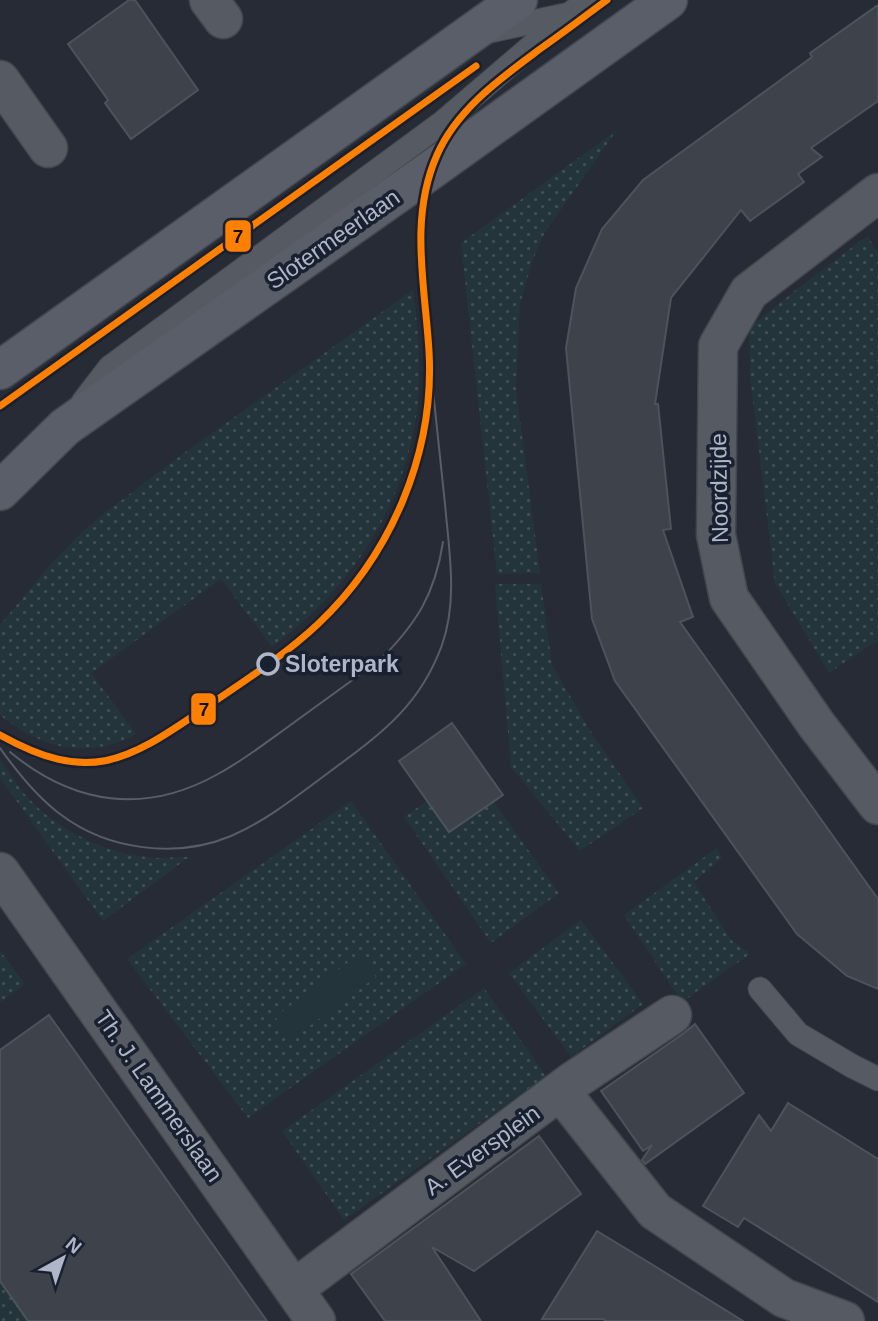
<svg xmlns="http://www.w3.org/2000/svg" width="878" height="1321" font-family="Arial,sans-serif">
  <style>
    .grass { fill: url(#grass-dots) }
    .park { fill: #23353b }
    .building { fill: #3e424b; stroke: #4d535d; stroke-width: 2 }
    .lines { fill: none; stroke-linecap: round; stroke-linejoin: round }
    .lane-casing { stroke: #42464d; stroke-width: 25 }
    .street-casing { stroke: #42464d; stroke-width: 41 }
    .secondary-casing { stroke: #42464d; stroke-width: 41 }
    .lane { stroke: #565a63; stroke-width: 23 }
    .street { stroke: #565a63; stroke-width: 38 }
    .secondary { stroke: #595e68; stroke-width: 38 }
    .tram { stroke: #595d66; stroke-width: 2 }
    .tram-1-casing { stroke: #192030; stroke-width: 12 }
    .tram-1 { stroke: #ff7f00; stroke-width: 7 }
    .stop-dot { fill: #192030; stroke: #aeb6c7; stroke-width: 3.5 }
    .labels { text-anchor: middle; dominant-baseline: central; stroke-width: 7; stroke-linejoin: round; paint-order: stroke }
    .street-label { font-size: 23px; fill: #aeb6c7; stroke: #192030 }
    .stop-label { font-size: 23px; font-weight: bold; fill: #aeb6c7; stroke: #192030; text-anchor: start }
    .line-badge { stroke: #192030; stroke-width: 2.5 }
    .pale-badge-label { font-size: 19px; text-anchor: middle; font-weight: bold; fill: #111 }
  </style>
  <defs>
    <pattern id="grass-dots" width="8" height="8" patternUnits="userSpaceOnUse" patternTransform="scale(1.75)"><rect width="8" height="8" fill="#23353b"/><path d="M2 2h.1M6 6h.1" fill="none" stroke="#405056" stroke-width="1.8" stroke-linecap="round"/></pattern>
  </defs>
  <rect width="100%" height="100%" fill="#262b35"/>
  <!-- grass -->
  <path class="grass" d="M 617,130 L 545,232 L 532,262 L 520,304 L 516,390 L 540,573 L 497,574 L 461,243 Z
    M 867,236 L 878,252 L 878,640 L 829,673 L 775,583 L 750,375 L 749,328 L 796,290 Z
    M 413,290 C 419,333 422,376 416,418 C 401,513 348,591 272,647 L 221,579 L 91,673 L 136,734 C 89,761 40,748 0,715 L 0,625 L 52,563 L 84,530 L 102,515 L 180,456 Z
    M 495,584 L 541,584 L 552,665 L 589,729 L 643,808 L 580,851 L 511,767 Z
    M 0,759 C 11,774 20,791 33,803 C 64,834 112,855 156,858 C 167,858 178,857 189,857 L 103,921 L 0,778 Z
    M 351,801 L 466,964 L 248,1118 L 127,959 Z
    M 427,801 L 449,832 L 493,801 L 559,893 L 491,943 L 404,817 Z
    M 717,848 L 722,858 L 694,882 L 731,940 L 750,954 L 682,1002 L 624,915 Z
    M 581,920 L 643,1004 L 571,1057 L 509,973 Z
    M 0,951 L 25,984 L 0,1002 Z
    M 484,988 L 546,1076 L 344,1220 L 282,1131 Z
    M 0,1281 L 28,1321 L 0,1321 Z"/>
  <!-- park -->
  <path class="park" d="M 359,954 L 376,977 L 292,1039 L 275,1017 Z"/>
  <!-- building -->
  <path class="building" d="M 129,0 L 135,0 L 198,90 L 131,139 L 105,103 L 108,100 L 68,44 Z
    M 878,5 L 878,101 L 811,148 L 822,157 L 798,174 L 804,182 L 750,221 L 741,210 L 671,298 L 655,404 L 658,404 L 671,529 L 663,530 L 693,617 L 680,622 L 878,899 L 878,989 L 847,976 L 797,934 L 615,681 L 592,619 L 566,348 L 576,288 L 602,229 L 643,180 L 812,57 L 810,53 Z
    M 452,723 L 503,795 L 449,832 L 399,761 Z
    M 49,1015 L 184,1204 L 267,1321 L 28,1321 L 0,1281 L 0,1050 Z
    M 695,1024 L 744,1093 L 645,1164 L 642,1160 L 652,1145 L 643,1151 L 601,1091 L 684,1033 Z
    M 788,1103 L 878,1159 L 878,1302 L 744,1218 L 738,1227 L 703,1206 L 759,1115 L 771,1131 Z
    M 539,1136 L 581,1194 L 474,1271 L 432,1247 L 481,1321 L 385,1321 L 351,1274 Z
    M 597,1231 L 653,1265 L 743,1321 L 606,1321 L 603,1319 L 542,1319 Z"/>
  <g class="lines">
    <defs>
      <path id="lane" d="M 486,32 L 565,15
        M 83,402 L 110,367 L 443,122 L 568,15 L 589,0
        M 760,989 L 798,1034 L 852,1066 L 878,1079"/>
      <path id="street" d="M 209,0 L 223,19
        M 0,80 L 48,148
        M 878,193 L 749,292 L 718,346 L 716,535 L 729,598 L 816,724 L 878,805
        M 0,872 L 316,1321
        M 561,1092 L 655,1211 L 784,1298 L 845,1321
        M 294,1289 L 573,1081 L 672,1015"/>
      <path id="secondary" d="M 0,370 L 518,0
        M 0,491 L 65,427 L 431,170 L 668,0"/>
    </defs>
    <!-- lane casing -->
    <use href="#lane" class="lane-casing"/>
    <!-- street casing -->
    <use href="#street" class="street-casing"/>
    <!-- secondary casing -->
    <use href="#secondary" class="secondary-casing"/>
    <!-- lane -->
    <use href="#lane" class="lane"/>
    <!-- street -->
    <use href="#street" class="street"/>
    <!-- secondary -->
    <use href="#secondary" class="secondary"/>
    <!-- tram -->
    <path class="tram" d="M 0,748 C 17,772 36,796 60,814 C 107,850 176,859 231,836 C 266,821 297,796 328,773 C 379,735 419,708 442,645 C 458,600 449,551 445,504 C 440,456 435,409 430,362
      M 10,752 C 74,805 145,815 218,774 C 242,761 263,745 285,729 C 317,706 348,683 380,660 C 417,623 435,594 443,542"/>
    <defs>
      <path id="tram-1" d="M 0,406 L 476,66
        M 0,735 C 88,784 125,763 202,710 C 241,683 283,657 318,624 C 391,555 435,453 429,351 C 425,285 409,218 437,155 C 457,109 501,78 540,49 C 563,33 585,16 607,0"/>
    </defs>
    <!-- tram-1 casing -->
    <use href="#tram-1" class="tram-1-casing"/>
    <!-- tram-1 -->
    <use href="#tram-1" class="tram-1"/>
  </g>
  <!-- markers -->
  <circle class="stop-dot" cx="268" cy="664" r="10"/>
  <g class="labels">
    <!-- street labels -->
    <g class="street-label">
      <text transform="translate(333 239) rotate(-35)">Slotermeerlaan</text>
      <text transform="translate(719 488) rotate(-91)">Noordzijde</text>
      <text transform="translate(159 1096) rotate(55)">Th. J. Lammerslaan</text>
      <text transform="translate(482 1150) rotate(-36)">A. Eversplein</text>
    </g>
    <!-- stop labels -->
    <g class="stop-label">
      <text x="285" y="664">Sloterpark</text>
    </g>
  </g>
  <g class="line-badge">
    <rect x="224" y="219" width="28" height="34" rx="7" fill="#ff7f00"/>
    <rect x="190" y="692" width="27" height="34" rx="7" fill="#ff7f00"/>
  </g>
  <g class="pale-badge-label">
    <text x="238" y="243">7</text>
    <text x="204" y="716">7</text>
  </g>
  <!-- north arrow -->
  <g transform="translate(63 1258) rotate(40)" stroke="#192030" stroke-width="5" paint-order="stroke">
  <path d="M0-5L12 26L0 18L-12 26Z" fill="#aeb6c7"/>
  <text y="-10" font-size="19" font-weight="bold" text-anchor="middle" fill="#aeb6c7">N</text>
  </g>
</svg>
